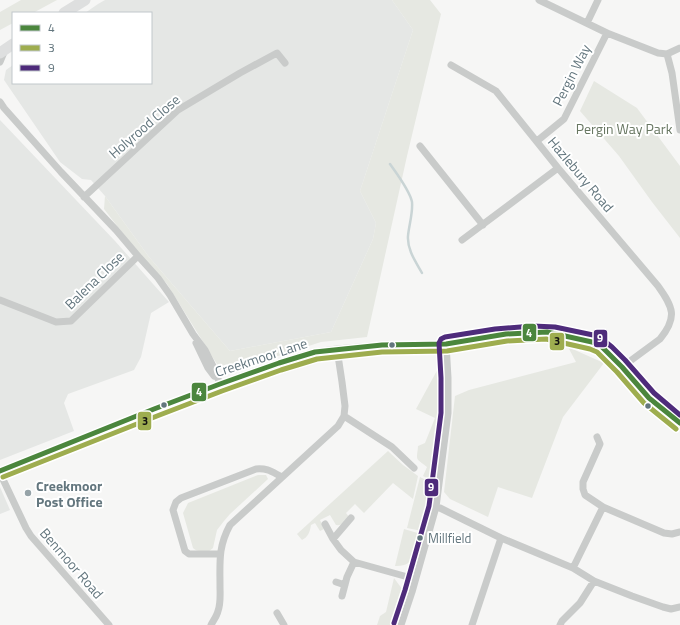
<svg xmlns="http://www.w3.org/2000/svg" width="680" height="625" font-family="'Titillium Web',sans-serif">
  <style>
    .built { fill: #e5e7e5 }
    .green { fill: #e6e8e2 }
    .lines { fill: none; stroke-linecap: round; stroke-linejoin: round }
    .stream { stroke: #c9d4d5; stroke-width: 2.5 }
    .minor { stroke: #c9cbca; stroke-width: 7 }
    .primary { stroke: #dedfdf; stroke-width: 11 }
    .bus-1-casing { stroke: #fff; stroke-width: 8 }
    .bus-2-casing { stroke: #fff; stroke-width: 8 }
    .bus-3-casing { stroke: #fff; stroke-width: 8 }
    .bus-1 { stroke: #4b863d; stroke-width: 5 }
    .bus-2 { stroke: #9ead4f; stroke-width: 5 }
    .bus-3 { stroke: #4e2b7b; stroke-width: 5 }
    .bus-dot { fill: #63767e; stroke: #fff; stroke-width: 1.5 }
    .poi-dot { fill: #96a3a8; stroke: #fff; stroke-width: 1.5 }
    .labels { text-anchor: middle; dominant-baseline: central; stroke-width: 4; stroke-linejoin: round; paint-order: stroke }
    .bus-label { font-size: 13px; fill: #63767e; stroke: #fff; text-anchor: start }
    .street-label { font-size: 14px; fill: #63767e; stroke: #fff }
    .park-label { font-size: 14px; fill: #687762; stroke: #fff }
    .poi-label { font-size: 14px; font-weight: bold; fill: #63767e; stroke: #fff; text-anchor: start }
    .line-badge { stroke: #fff; stroke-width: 1.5 }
    .badge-label { font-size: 11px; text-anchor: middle; font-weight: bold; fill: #fff }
    .pale-badge-label { font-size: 11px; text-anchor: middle; font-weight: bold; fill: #111 }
  </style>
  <rect width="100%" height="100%" fill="#f6f6f5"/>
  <!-- built -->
  <path class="built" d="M 105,0 L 392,0 L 413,30 L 360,191 L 376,223 L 373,239 L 331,332 L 230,351 L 149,257 L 105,196 L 91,180 L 82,179 L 60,162 L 4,80 L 6,70 L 13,65 L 13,83 L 151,83 L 151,13 L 85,13 L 98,4 Z
    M 0,120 L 115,241 L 169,302 L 151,313 L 141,357 L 134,370 L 68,394 L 64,403 L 74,431 L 0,460 Z
    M 0,487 L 10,510 L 0,514 Z"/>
  <!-- green -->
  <path class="green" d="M 21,0 L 57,0 L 33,13 L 13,13 L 13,23 L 0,30 L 0,12 Z
    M 392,0 L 430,0 L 441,14 L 407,156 L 367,337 L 321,342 L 232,371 L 220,369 L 167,284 L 139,254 L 104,209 L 105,196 L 149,257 L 230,351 L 331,332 L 373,239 L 376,223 L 360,191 L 413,30 Z
    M 594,81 L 637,108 L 680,166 L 680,238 L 652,202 L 619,156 L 580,111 Z
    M 568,347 L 604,363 L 563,417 L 532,498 L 498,487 L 488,517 L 450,499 L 444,492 L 455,396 L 469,390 L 576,362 Z
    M 440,365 L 441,393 L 439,427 L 433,481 L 423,476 L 427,467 C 414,457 417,461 418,446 L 425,443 L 435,418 L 416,409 Z
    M 388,451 L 403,465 L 418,476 L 413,499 L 393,483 L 364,513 L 355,504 L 346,513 L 349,517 C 345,522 342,526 336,525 L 330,515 L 320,520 L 324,529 L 320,531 L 315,523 L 311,525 C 310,532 308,537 302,540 L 297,534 Z
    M 258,475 L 266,475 L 268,479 L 230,514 L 224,521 L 217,530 L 213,548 L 208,552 C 202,551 197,552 193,548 L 183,513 L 188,503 Z
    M 420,477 L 432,483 L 429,507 L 422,531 L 407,528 Z
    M 404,529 L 421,534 C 416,550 416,567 395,566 Z
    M 394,578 C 397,582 400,586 402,589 C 405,598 395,617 392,625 L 377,625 L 380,616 L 386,612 Z"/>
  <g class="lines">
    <!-- stream -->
    <path class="stream" d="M 390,164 C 397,174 410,191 412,202 C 413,213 409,225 408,236 C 407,250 416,262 422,273"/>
    <!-- minor -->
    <path class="minor" d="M 539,0 L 607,33 L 658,53 L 667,54 L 680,48
      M 587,23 L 598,0
      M 667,54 L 672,73 L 680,130
      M 0,62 L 5,50
      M 451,65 L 496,91 L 558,168 L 658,286 C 673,307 678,317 660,339 L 622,367
      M 0,102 L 4,108 L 61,172 L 116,230 L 138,256 L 158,278 L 170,295 L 193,334 L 205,350 L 213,366 L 220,384
      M 537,141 L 564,119 L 607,33
      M 420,146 L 483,225
      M 84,197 L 178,110 L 240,73 L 277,53 L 285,63
      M 462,240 L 558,168
      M 0,300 L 56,322 L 71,321 L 138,256
      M 196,343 L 208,368 L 214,376
      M 344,416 L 392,447 L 414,468
      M 597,437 L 600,444 L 583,482 L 583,489 L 585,495 L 603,507 L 664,533 L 672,534 L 680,532
      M 0,471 L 154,409 L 220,384 L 279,363 L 315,352 L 337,349 L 382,345 L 446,344 L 506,334 L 547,332 L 576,338 L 592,342 L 601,346 L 622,367 L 649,398 L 663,410 L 680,423
      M 0,473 L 26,528 L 31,536 L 109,625
      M 436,507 L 440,508 L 501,538 L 573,568 L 594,581 L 632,596 L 663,607 L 671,609 L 680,607
      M 325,524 L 333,539 L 341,550 L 354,562 L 415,579
      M 333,539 L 351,518
      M 220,554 L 189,554 L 185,551 L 173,510 L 176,502 L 181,498 L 256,469 C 268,468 272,472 282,477
      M 573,568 L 603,507
      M 336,582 L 345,585
      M 342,596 L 347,577 L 354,562
      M 277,613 L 284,625
      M 211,625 C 213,621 217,616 218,611 C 221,603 220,594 220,586 C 220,562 218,547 230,525 L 338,426 L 344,416 L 345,406 L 342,382 L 337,349
      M 401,625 L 412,592 L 436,507 L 448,413 L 448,378 L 446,344
      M 472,625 L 501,538
      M 560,625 L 562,621 L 580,603 L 594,581"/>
    <!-- primary -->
    <path class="primary" d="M 64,13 L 85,0
      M 0,53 L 13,44"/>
    <defs>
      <path id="bus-1" d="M 0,471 L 154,409 L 220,384 L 279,363 L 315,352 L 382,345 L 446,344 L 506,334 L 547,332 L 592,342 L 601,346 L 622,367 L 649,398 L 680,423"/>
      <path id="bus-2" d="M 3,477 L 157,416 L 222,391 L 281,370 L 317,359 L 382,352 L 447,351 L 507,341 L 546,339 L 590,349 L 597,352 L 617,372 L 644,403 L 676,429"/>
      <path id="bus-3" d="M 394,623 L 405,590 L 429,506 L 441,413 L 441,378 L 439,343 L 441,339 L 445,337 L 495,329 L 533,326 L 555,327 L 593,335 L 602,339 L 612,347 L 625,360 L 654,393 L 680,415"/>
    </defs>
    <!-- bus-1 casing -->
    <use href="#bus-1" class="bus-1-casing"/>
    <!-- bus-2 casing -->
    <use href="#bus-2" class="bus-2-casing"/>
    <!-- bus-3 casing -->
    <use href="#bus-3" class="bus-3-casing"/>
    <!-- bus-1 -->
    <use href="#bus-1" class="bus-1"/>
    <!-- bus-2 -->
    <use href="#bus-2" class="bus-2"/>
    <!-- bus-3 -->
    <use href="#bus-3" class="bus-3"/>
  </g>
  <!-- markers -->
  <g class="bus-dot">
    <circle cx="392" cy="345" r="3.5"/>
    <circle cx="164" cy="405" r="3.5"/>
    <circle cx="648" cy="406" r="3.5"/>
    <circle cx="420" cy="538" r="3.5"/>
  </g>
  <circle class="poi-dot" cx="28" cy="493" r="4"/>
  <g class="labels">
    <!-- bus labels -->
    <g class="bus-label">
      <text x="428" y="538">Millfield</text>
    </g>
    <!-- street labels -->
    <g class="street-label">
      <text transform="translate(571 75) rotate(-63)">Pergin Way</text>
      <text transform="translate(144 126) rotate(-41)">Holyrood Close</text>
      <text transform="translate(581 174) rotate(50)">Hazlebury Road</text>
      <text transform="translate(94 280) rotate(-44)">Balena Close</text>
      <text transform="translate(261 357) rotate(-18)">Creekmoor Lane</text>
      <text transform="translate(72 563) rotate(49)">Benmoor Road</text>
    </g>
    <!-- park labels -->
    <g class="park-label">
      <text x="624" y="128">Pergin Way Park</text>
    </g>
    <!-- poi labels -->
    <g class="poi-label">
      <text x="36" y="485">Creekmoor<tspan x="36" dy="16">Post Office</tspan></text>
    </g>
  </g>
  <g class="line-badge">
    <rect x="522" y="323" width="15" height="19" rx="4" fill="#4b863d"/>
    <rect x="593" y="329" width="15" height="19" rx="4" fill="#4e2b7b"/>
    <rect x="549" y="332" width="16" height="19" rx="4" fill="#9ead4f"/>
    <rect x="191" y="382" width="16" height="20" rx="4" fill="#4b863d"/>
    <rect x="137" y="411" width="15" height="20" rx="4" fill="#9ead4f"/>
    <rect x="424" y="478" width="15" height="19" rx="4" fill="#4e2b7b"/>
  </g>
  <g class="badge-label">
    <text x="529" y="337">4</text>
    <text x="600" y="342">9</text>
    <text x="199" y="396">4</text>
    <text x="431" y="491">9</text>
  </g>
  <g class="pale-badge-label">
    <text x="557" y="345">3</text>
    <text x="145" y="425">3</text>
  </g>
  <!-- legend -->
  <rect x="12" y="12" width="140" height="72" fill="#ffffff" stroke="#c1c8cb"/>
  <rect x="20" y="25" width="20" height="6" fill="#4b863d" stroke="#c1c8cb"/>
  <text x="48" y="32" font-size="12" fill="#63767e">4</text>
  <rect x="20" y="45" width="20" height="6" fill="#9ead4f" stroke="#c1c8cb"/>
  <text x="48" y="52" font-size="12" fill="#63767e">3</text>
  <rect x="20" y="65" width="20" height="6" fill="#4e2b7b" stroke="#c1c8cb"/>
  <text x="48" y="72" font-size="12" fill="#63767e">9</text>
</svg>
